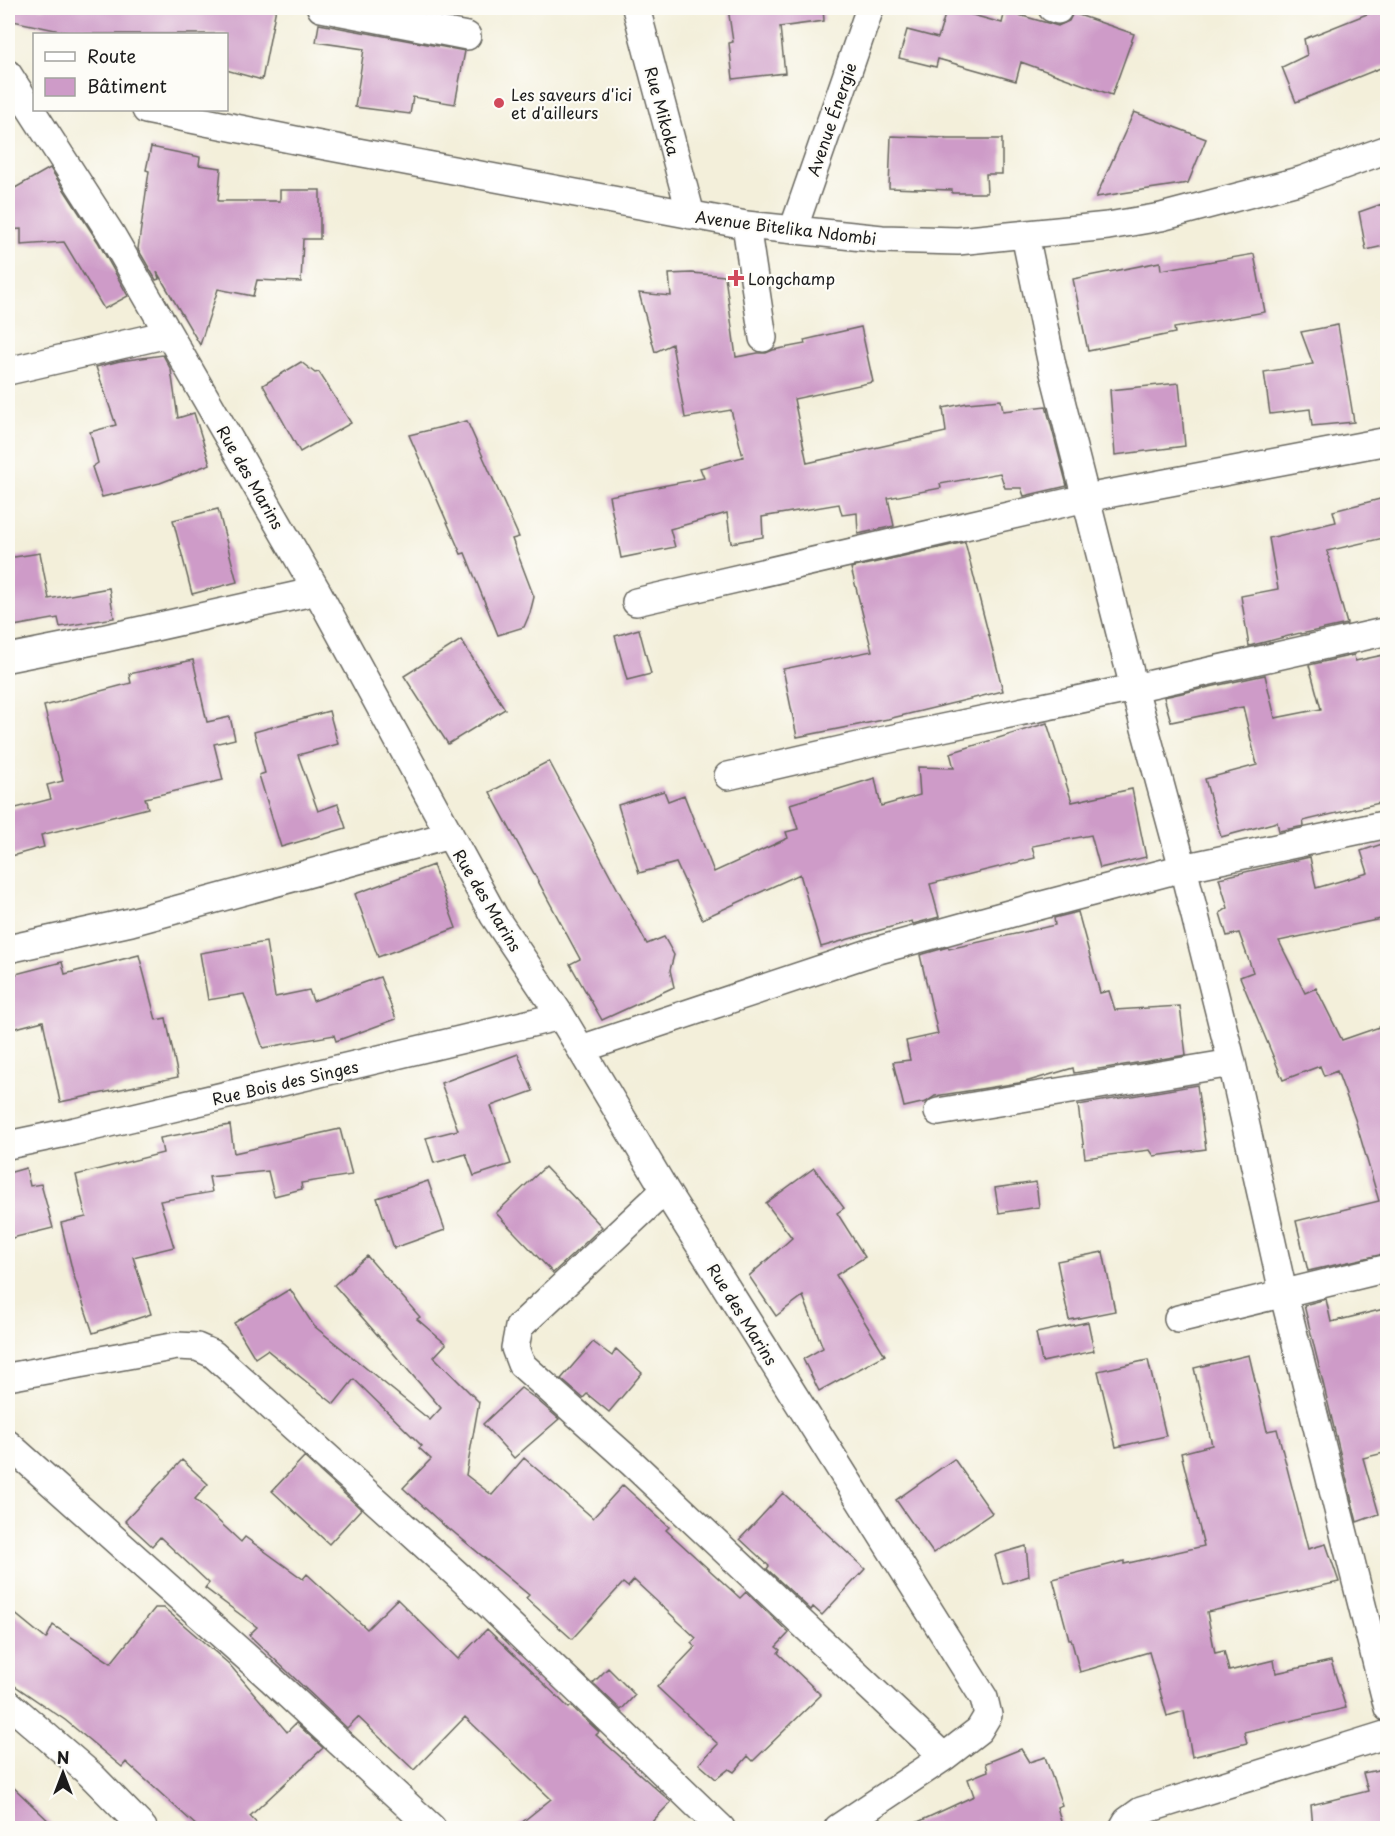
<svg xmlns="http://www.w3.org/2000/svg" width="1395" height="1836" font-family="'Playpen Sans',sans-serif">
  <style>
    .building { fill: #ce9bc8 }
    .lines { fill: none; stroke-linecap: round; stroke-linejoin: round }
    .minor-casing { stroke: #67665e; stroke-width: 30 }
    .minor { stroke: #fff; stroke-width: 27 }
    .poi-dot { fill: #d1495b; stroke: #fdfcf7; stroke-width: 2 }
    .labels { text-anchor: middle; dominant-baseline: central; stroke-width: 4.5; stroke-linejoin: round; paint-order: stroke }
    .poi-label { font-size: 16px; fill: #1c1c1c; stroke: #fdfcf7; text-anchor: start }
    .street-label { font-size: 16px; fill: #1c1c1c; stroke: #fdfcf7 }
  </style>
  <rect width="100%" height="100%" fill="#fdfcf7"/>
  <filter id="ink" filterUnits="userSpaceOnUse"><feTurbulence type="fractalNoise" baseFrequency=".0167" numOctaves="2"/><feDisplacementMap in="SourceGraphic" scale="12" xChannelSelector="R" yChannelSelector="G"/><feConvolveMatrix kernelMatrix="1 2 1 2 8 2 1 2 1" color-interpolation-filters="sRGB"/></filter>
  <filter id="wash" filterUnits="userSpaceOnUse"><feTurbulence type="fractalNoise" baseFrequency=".008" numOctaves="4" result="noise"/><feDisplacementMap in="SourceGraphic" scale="24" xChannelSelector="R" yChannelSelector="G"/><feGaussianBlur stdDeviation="1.35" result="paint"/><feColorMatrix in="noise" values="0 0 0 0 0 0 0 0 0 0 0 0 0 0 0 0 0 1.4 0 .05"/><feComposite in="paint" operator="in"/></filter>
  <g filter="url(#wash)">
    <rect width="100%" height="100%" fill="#f3efda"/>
    <g id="blocks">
      <!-- building -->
      <path class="building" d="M 8,8 L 276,8 L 262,80 L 226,70 L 226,34 L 74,34 L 8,20 Z
        M 728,8 L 823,8 L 824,21 L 780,27 L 785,73 L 733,79 L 729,43 L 733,42 Z
        M 947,8 L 1002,23 L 1005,11 L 1058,26 L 1069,21 L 1073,13 L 1134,34 L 1112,95 L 1021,62 L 1016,81 L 938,59 L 936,67 L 899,58 L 907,30 L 938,38 Z
        M 1382,8 L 1388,8 L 1388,65 L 1296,102 L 1282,67 L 1307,55 L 1304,39 Z
        M 319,24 L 465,51 L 455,104 L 413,97 L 410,114 L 355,107 L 364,49 L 316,42 Z
        M 1134,112 L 1206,139 L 1188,183 L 1096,197 Z
        M 891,136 L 945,138 L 945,139 L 1002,139 L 1002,174 L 986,174 L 987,193 L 952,193 L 952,190 L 889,188 Z
        M 151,147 L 200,157 L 199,165 L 221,168 L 218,201 L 280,201 L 280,190 L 320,190 L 320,239 L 303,239 L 301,282 L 257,280 L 253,296 L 218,289 L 200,345 L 157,272 L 159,279 L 156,280 L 138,249 L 149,171 L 146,170 Z
        M 50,168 L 98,242 L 128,296 L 104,309 L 64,242 L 21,245 L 21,229 L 8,230 L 8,192 Z
        M 1382,204 L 1388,231 L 1388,245 L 1366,250 L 1359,212 Z
        M 1254,254 L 1265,312 L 1174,328 L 1175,333 L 1088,351 L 1073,279 L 1160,262 L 1161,270 Z
        M 692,273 L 725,276 L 736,357 L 758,353 L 766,353 L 773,350 L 805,344 L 804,340 L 861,327 L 873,382 L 794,399 L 807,463 L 946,432 L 943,408 L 967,403 L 1001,400 L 1003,411 L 1046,406 L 1067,486 L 1024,496 L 1021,488 L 1005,488 L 1000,473 L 940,484 L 941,488 L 888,498 L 894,526 L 858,534 L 857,513 L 842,515 L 839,504 L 762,517 L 763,537 L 731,543 L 727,513 L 670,529 L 675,547 L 621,558 L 609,496 L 704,478 L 700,468 L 743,457 L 731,410 L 685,418 L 672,344 L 655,352 L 639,293 L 671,296 L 669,274 Z
        M 1338,325 L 1354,422 L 1312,426 L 1310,409 L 1270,414 L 1264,372 L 1313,364 L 1301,332 Z
        M 163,355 L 171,370 L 178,418 L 194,413 L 210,464 L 160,483 L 102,497 L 92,467 L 98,463 L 90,432 L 116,425 L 96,367 L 120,361 Z
        M 301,362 L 315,373 L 319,372 L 351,423 L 300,452 L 263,385 Z
        M 1179,383 L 1185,446 L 1115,455 L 1110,390 Z
        M 467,421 L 519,537 L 512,539 L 534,597 L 530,613 L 524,627 L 498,635 L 465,553 L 461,554 L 409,435 Z
        M 1388,497 L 1388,537 L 1327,551 L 1347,624 L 1301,634 L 1300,633 L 1249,646 L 1241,596 L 1278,589 L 1269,538 L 1336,522 L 1333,511 Z
        M 218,509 L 237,582 L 192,594 L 173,520 Z
        M 965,542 L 1003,691 L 888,719 L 797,737 L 783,669 L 872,651 L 851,568 Z
        M 40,553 L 49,599 L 109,588 L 114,618 L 60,627 L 58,618 L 8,627 L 8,558 Z
        M 639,629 L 651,674 L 627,680 L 615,636 Z
        M 461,640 L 505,709 L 448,744 L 404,676 Z
        M 1388,654 L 1388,801 L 1303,821 L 1304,826 L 1279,831 L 1277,822 L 1221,837 L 1205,779 L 1257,765 L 1243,707 L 1171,722 L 1164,697 L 1265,675 L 1275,718 L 1321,709 L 1309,665 L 1354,655 L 1355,661 Z
        M 193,660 L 207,722 L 230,717 L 235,739 L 214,744 L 223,780 L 145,798 L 148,808 L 41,835 L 44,847 L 8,857 L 8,810 L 51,799 L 47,785 L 63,781 L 44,706 L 131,683 L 129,674 Z
        M 329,711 L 338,744 L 298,755 L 318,811 L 338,804 L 346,828 L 281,847 L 259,775 L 265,773 L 254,732 Z
        M 1047,723 L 1072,802 L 1132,789 L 1146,857 L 1100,868 L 1091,835 L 1032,846 L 1035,858 L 930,884 L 939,917 L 913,924 L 912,921 L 821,947 L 800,874 L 702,919 L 676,863 L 639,873 L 618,805 L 664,791 L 668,801 L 684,795 L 714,872 L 788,838 L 786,832 L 798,829 L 790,804 L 875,778 L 881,806 L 920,795 L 918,767 L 954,768 L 950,753 Z
        M 549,761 L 647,944 L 664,937 L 674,955 L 670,970 L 674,987 L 602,1020 L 570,964 L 580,959 L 490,792 Z
        M 1388,842 L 1388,920 L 1381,921 L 1381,919 L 1279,941 L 1305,993 L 1316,988 L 1342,1040 L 1388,1024 L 1388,1253 L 1308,1271 L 1296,1221 L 1379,1201 L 1355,1119 L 1337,1071 L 1324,1076 L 1320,1066 L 1283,1080 L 1240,977 L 1253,972 L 1239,933 L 1227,936 L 1220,913 L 1228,908 L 1219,878 L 1310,857 L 1316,888 L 1368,873 L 1361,851 Z
        M 433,865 L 456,928 L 378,957 L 355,894 Z
        M 1078,912 L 1100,993 L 1109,991 L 1115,1010 L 1180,1006 L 1186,1055 L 1074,1073 L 1073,1068 L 1025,1082 L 935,1096 L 926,1102 L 904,1107 L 893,1062 L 910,1060 L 906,1041 L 938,1034 L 920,955 L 948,947 L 949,949 L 1055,925 L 1054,918 Z
        M 266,942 L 275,997 L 309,990 L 313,1001 L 380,977 L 396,1019 L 336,1041 L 334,1035 L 263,1048 L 244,994 L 208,1000 L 200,953 Z
        M 139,955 L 156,1020 L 166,1018 L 178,1077 L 60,1102 L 43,1021 L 8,1030 L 8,976 L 62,962 L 65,974 Z
        M 518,1054 L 533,1091 L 491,1106 L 511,1164 L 474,1176 L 466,1154 L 434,1163 L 426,1138 L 458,1130 L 441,1083 Z
        M 1197,1085 L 1206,1149 L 1154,1156 L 1150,1150 L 1085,1158 L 1078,1105 Z
        M 230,1125 L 234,1153 L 340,1129 L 352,1175 L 301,1183 L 302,1189 L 274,1196 L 268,1171 L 209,1177 L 212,1192 L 160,1201 L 174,1247 L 133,1257 L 151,1314 L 93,1333 L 73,1273 L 61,1223 L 86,1217 L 76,1175 L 163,1153 L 160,1138 Z
        M 545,1167 L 602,1227 L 553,1273 L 496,1213 Z
        M 26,1168 L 30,1186 L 41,1184 L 53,1228 L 8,1239 L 8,1173 Z
        M 814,1168 L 844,1208 L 837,1213 L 865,1257 L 836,1275 L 885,1355 L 819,1391 L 803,1359 L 823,1348 L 803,1296 L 776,1316 L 749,1276 L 792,1238 L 766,1203 Z
        M 428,1181 L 445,1230 L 394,1248 L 377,1198 Z
        M 1036,1182 L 1039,1207 L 999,1213 L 995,1188 Z
        M 1103,1252 L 1115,1311 L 1069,1320 L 1057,1261 Z
        M 367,1256 L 420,1317 L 417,1319 L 446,1344 L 434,1357 L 479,1402 L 466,1475 L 492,1495 L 524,1458 L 593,1518 L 623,1485 L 669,1527 L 666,1530 L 740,1598 L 746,1592 L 789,1633 L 776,1647 L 780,1650 L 778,1653 L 821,1695 L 753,1761 L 748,1756 L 734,1772 L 729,1769 L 716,1779 L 699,1764 L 718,1744 L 657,1687 L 695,1647 L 691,1643 L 696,1638 L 634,1580 L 628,1587 L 623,1583 L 572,1639 L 526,1598 L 529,1595 L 451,1530 L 450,1531 L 403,1488 L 431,1459 L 419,1448 L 422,1446 L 354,1379 L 334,1404 L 267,1350 L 255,1358 L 234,1323 L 290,1289 L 314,1326 L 430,1420 L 441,1408 L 334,1285 Z
        M 1326,1299 L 1331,1322 L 1388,1308 L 1388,1452 L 1363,1458 L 1379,1514 L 1357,1522 L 1304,1305 Z
        M 1088,1322 L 1094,1351 L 1042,1362 L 1036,1333 Z
        M 593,1342 L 612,1356 L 616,1349 L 642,1373 L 609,1412 L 587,1394 L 583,1398 L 561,1379 Z
        M 1249,1355 L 1267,1431 L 1277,1429 L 1308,1549 L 1326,1544 L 1339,1582 L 1207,1612 L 1215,1653 L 1224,1651 L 1229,1671 L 1274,1660 L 1276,1673 L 1331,1661 L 1346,1708 L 1244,1732 L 1247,1743 L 1192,1757 L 1184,1711 L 1167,1716 L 1149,1652 L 1080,1672 L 1071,1639 L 1069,1639 L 1053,1579 L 1124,1561 L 1124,1564 L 1204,1546 L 1181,1453 L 1212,1445 L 1194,1368 Z
        M 1148,1360 L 1166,1436 L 1116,1447 L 1098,1371 Z
        M 521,1388 L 536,1399 L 559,1419 L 514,1458 L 483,1424 Z
        M 304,1457 L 361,1509 L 329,1544 L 272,1491 Z
        M 954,1459 L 992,1513 L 933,1553 L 896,1500 Z
        M 182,1460 L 208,1484 L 195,1499 L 241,1542 L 245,1537 L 303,1579 L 307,1574 L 367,1629 L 397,1599 L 458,1659 L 487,1629 L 569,1708 L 571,1706 L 599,1732 L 596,1735 L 671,1802 L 646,1828 L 515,1828 L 551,1799 L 465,1717 L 414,1770 L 358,1717 L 347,1728 L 249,1635 L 257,1627 L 205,1588 L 209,1583 L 160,1537 L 152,1546 L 125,1521 Z
        M 783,1493 L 865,1569 L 822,1615 L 813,1607 L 811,1610 L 767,1569 L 769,1566 L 740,1539 Z
        M 1026,1546 L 1029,1576 L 1003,1584 L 995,1555 Z
        M 8,1608 L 46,1639 L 53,1625 L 111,1663 L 155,1608 L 164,1608 L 229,1664 L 287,1732 L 296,1723 L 323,1748 L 250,1816 L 261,1828 L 199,1828 L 126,1762 L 122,1767 L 65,1720 L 8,1681 Z
        M 608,1668 L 635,1695 L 621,1710 L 593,1683 Z
        M 1021,1749 L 1029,1762 L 1045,1757 L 1062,1805 L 1057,1807 L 1063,1828 L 905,1828 L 974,1796 L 968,1779 L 988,1771 L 986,1763 Z
        M 1388,1768 L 1388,1828 L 1313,1828 L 1311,1805 L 1368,1791 L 1363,1773 Z
        M 8,1782 L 56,1828 L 8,1828 Z"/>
    </g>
  </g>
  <g filter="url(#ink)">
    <use href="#blocks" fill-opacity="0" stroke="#67665e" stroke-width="1.5"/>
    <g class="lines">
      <defs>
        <path id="minor" d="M 321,8 L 467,36
          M 636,8 L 691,215
          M 1052,8 L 1058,10
          M 8,74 L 111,234 L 317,591 L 494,916 L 561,1016 L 665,1190 L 984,1698 L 988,1715 L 979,1730 L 944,1757 L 838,1828
          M 146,110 L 315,144 L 746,225 L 882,239 L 958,241 L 1108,226 L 1161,217 L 1302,180 L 1388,149
          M 746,225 L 763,338
          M 793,230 L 870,8
          M 1025,235 L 1052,365 L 1134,688 L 1183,868 L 1232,1063 L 1283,1292 L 1388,1708
          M 8,371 L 168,334
          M 636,602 L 1086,498 L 1388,441
          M 8,658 L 88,642 L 317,591
          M 728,776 L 880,741 L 1134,688 L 1388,631
          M 8,949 L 131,922 L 450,835
          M 581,1049 L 875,951 L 1016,912 L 1183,868 L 1388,824
          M 938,1112 L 1232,1063
          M 8,1145 L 75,1131 L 561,1016
          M 665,1190 L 519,1327 L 515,1348 L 521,1364 L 632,1463 L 944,1757
          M 1178,1319 L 1388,1268
          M 8,1377 L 177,1346 L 197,1347 L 213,1354 L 460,1577 L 721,1828
          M 8,1444 L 271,1679 L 432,1828
          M 8,1703 L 90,1774 L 143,1828
          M 1123,1828 L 1127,1821 L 1141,1811 L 1388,1734"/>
      </defs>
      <!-- minor casing -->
      <use href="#minor" class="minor-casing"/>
      <!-- minor -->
      <use href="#minor" class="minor"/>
    </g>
  </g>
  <!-- markers -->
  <g class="poi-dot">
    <circle cx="499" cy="103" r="6"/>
    <path d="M733 269h6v6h6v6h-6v6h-6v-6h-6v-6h6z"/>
  </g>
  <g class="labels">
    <!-- poi labels -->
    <g class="poi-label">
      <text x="511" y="94">Les saveurs d'ici<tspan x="511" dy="18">et d'ailleurs</tspan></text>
      <text x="748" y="278">Longchamp</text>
    </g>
    <!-- street labels -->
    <g class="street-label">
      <text transform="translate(663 111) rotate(75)">Rue Mikoka</text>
      <text transform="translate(831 119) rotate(-71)">Avenue Énergie</text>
      <text transform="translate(786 227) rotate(7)">Avenue Bitelika Ndombi</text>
      <text transform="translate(251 477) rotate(60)">Rue des Marins</text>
      <text transform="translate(488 900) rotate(59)">Rue des Marins</text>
      <text transform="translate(285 1082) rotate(-13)">Rue Bois des Singes</text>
      <text transform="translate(743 1314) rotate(58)">Rue des Marins</text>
    </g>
  </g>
  <!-- margin -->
  <rect width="1395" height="1836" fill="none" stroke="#fdfcf7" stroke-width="30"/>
  <!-- legend -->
  <rect x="33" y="33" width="195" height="78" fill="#fdfcf7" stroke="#a3a29f" stroke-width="1.5"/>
  <rect x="45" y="52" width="30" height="9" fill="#ffffff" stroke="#a3a29f" stroke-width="1.5"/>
  <text x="87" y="63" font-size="18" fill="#1c1c1c">Route</text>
  <rect x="45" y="78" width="30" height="18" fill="#ce9bc8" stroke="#a3a29f" stroke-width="1.5"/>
  <text x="87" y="93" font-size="18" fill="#1c1c1c">Bâtiment</text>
  <!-- north arrow -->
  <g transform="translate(63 1773)" stroke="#fdfcf7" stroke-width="4.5" paint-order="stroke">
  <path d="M0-4.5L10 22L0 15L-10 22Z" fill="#1c1c1c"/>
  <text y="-9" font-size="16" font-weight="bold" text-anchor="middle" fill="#1c1c1c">N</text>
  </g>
</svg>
